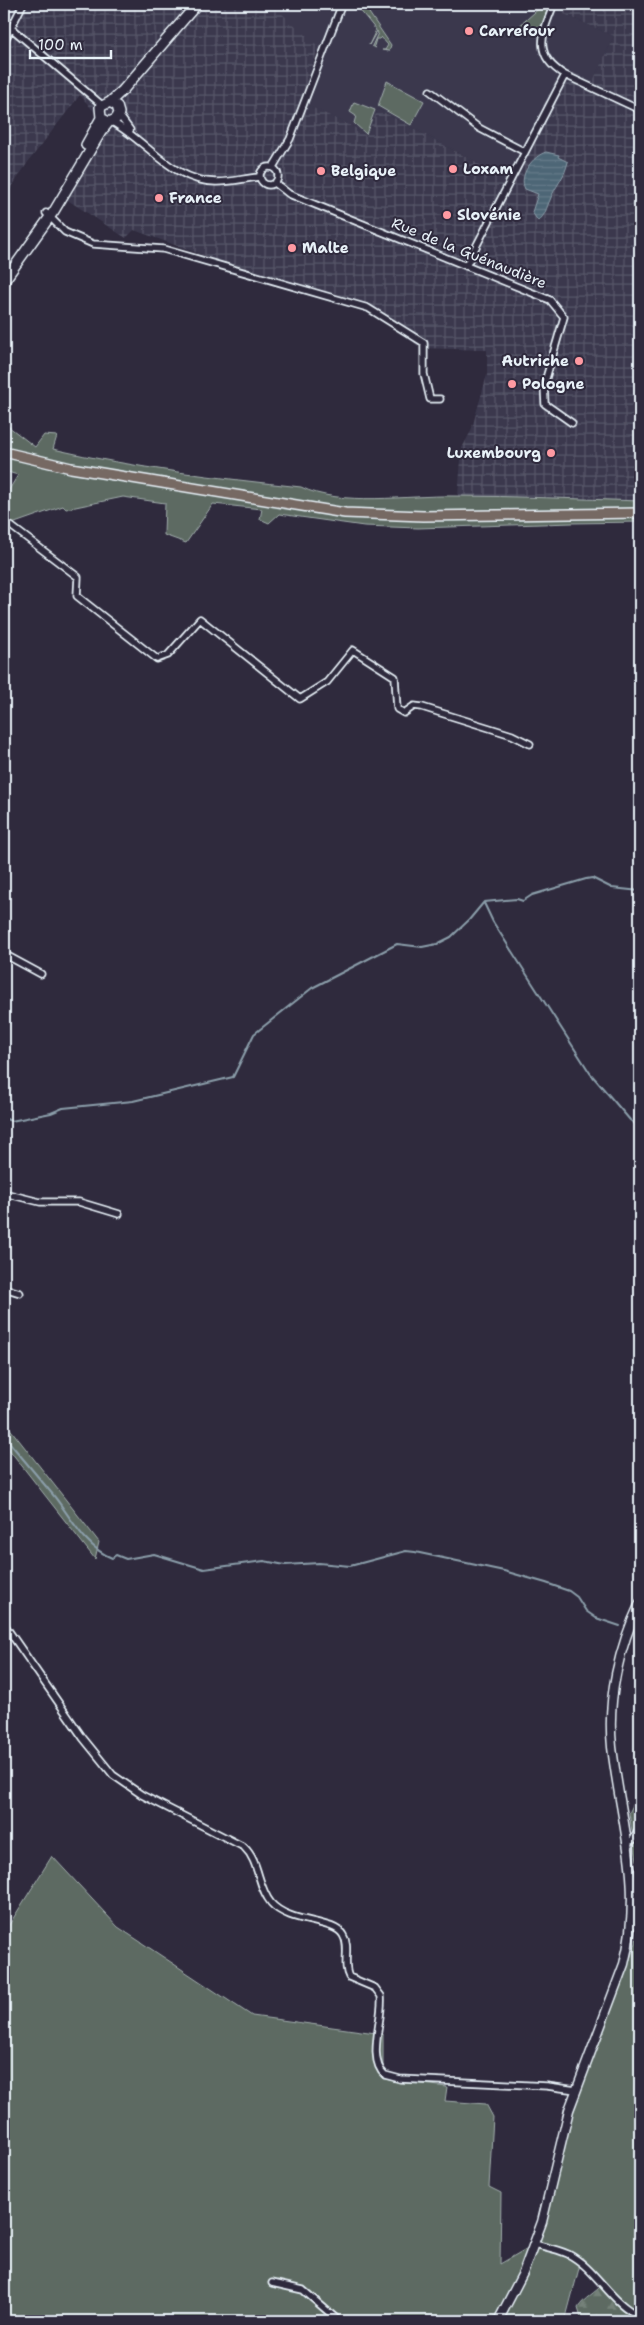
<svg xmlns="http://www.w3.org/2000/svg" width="644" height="2325" font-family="'Shantell Sans',sans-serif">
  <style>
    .built { fill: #3b394e }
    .industrial { fill: url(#industrial-grid) }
    .green { fill: #5d6b62; stroke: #a2aead }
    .forest { fill: url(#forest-firs); stroke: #a2aead }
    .water { fill: url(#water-rules); stroke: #8b9eaa }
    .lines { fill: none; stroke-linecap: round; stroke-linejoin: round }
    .stream { stroke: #8b9eaa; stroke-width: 2 }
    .minor-casing { stroke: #e8f1f8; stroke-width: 9 }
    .tertiary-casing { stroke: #e8f1f8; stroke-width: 11 }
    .secondary-casing { stroke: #e8f1f8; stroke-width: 12 }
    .primary-casing { stroke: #e8f1f8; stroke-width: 12 }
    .minor { stroke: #2f2a3d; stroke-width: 5.5 }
    .tertiary { stroke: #2f2a3d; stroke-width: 8 }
    .secondary { stroke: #2f2a3d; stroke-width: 9 }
    .primary { stroke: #766964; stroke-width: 9 }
    .poi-dot { fill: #ff9aa2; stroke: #2f2a3d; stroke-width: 2 }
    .labels { text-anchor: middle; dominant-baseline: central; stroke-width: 4; stroke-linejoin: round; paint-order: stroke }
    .poi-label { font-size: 15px; font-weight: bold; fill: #e8f1f8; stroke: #2f2a3d; text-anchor: start }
    .street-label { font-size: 15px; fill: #e8f1f8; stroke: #2f2a3d }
  </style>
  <defs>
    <pattern id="industrial-grid" width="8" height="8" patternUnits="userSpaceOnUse" patternTransform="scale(1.25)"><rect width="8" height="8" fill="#3b394e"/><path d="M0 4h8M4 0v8" fill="none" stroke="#575668"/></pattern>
    <pattern id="forest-firs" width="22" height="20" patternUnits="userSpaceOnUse" patternTransform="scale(1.25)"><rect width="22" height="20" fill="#5d6b62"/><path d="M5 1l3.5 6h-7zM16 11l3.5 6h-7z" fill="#748179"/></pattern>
    <pattern id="water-rules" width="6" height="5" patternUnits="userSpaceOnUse" patternTransform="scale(1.25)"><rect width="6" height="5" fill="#4d6676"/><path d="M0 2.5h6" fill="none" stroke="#677c8a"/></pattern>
  </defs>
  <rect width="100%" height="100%" fill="#2f2a3d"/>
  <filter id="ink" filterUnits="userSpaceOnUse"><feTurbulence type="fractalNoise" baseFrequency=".02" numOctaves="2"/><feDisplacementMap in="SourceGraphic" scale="10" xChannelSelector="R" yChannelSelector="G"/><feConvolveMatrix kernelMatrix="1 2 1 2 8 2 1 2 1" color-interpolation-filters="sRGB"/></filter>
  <g filter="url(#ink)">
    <!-- built -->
    <path class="built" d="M 271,4 L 549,4 L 548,7 L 614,36 L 593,82 L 562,68 L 506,179 L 378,109 L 366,136 L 354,127 L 299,102 L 319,53 Z"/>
    <!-- industrial -->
    <path class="industrial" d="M 4,4 L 271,4 L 319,47 L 300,102 L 354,127 L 366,136 L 378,109 L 506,179 L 562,68 L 593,81 L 614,36 L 548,7 L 549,4 L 640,4 L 640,501 L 458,496 L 462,448 L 471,431 L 487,375 L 487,350 L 421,348 L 379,316 L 318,297 L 134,230 L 126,238 L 66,199 L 108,128 L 80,95 L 28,162 L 4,199 Z"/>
    <!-- green -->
    <path class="green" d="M 355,4 L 363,4 L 391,45 L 389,51 L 382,50 L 385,50 L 388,45 L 381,37 L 379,39 L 376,39 L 374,46 L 376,48 L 372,46 L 378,33 L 377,31 L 369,45 L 376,30 Z
      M 544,4 L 550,4 L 537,36 L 523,31 L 521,33 L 517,28 Z
      M 387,81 L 424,101 L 411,125 L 378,106 Z
      M 354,102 L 375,110 L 366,134 L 354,123 L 356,116 L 350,112 Z
      M 4,423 L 35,447 L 44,435 L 57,436 L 53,449 C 135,468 217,478 301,487 C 340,507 409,495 453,496 C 515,496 578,499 640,501 L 640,522 L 572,523 L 418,528 L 364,526 L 279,514 L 269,523 L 260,519 L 262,509 L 213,504 L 186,543 L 164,535 L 165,503 L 123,497 L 66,509 L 63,506 L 12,524 L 4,521 L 4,498 L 18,475 L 4,471 Z
      M 4,1421 L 99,1542 L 95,1559 L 4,1443 Z
      M 640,1791 L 640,1878 L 629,1813 Z
      M 52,1856 L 118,1927 L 252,2016 L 383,2034 L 383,2079 L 447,2087 L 445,2101 L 486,2104 L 493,2117 L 489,2187 L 501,2193 L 500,2264 L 538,2242 L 566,2129 L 636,1943 L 640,1902 L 640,2313 C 616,2299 599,2279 582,2257 L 565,2321 L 4,2321 L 4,1933 Z"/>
    <!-- forest -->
    <path class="forest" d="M 603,2284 L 626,2305 L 640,2313 L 640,2321 L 582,2321 L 578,2308 C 584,2298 595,2293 603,2284 Z"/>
    <!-- water -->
    <path class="water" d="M 546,152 L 559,155 L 558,157 L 568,162 C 564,179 555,186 550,200 C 546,208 546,215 538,221 L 532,212 L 538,194 L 525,189 C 518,175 533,156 546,152 Z"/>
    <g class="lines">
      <!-- stream -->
      <path class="stream" d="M 484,903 L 493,922 L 590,1073 L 630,1120 L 640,1128
        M 4,1118 L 11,1121 L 51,1113 L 63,1108 L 133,1101 L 233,1077 L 254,1034 L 312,988 L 397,944 L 422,947 L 437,944 L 451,937 L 469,920 L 484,902 L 517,899 L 523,901 L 532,895 L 586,879 L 592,878 L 612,888 L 640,891
        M 4,1436 C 19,1454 34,1472 49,1490 C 69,1512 82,1546 112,1558 L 116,1555 L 126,1559 L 154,1554 L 204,1569 L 264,1561 L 285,1565 L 319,1563 L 350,1566 L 406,1551 L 415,1552 L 504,1571 L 546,1583 L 569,1591 L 577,1597 L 586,1611 L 596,1618 L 620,1626
        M 636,1627 L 640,1628"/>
      <defs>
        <path id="minor" d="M 11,28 L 102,105
          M 4,42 L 23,4
          M 565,75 L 640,110
          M 430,91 L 479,128 L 525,152
          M 119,115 L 130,130
          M 112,122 C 147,141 174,183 217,182 C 232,182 246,178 260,177
          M260 176a9 9 0 1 1 18 0a9 9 0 1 1-18 0Z
          M 273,167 L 290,139 L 342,4
          M 275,183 L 289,194 L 550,300 L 564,317 L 544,385 L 545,404 L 572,423
          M 46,213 L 65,232 L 93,244 L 163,249 L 368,308 L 424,343 L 424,374 L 430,399 L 440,399
          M 466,266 L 565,75 C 532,55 542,34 554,4
          M 4,524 L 11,526 L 78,577 L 77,596 L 157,659 L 168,655 L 200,619 L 300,699 L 327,682 L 353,650 L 395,677 L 397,709 L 404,713 L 414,706 L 422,707 L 512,735 L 530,744
          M 4,954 L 41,974
          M 4,1193 L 40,1202 L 79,1202 L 119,1214
          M 4,1288 L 20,1293
          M 4,1624 L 83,1738 L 113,1775 L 142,1795 L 244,1847 C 260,1862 257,1886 271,1903 C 289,1924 334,1919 343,1935 C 351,1947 342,1965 349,1977 L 375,1988 L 381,1996 C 384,2017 366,2059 385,2075 L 400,2079 L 547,2086 L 576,2090
          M 628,1842 L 633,1840 L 640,1828
          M 633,1924 L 640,1925
          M 534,2244 C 545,2247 557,2249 568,2254 C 597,2269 610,2303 640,2316
          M 272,2283 L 303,2290 L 339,2321"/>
        <path id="tertiary" d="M 498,2321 L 523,2273 L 542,2222 L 569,2110 L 624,1964 C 644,1885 621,1824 612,1747 C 607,1698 619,1647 640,1603"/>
        <path id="secondary" d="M 110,102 L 117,106 L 119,113 L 116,119 L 109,122 L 101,118 L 100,107 L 110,102 L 123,90 L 197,4
          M 86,145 L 101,118
          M 4,281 L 54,211 L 101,132 L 109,122"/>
        <path id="primary" d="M 4,452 L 71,468 L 345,513 L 423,516 L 640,513"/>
      </defs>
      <!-- minor casing -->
      <use href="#minor" class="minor-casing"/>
      <!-- tertiary casing -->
      <use href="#tertiary" class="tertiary-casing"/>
      <!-- secondary casing -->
      <use href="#secondary" class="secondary-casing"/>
      <!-- primary casing -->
      <use href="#primary" class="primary-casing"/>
      <!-- minor -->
      <use href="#minor" class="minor"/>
      <!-- tertiary -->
      <use href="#tertiary" class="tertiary"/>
      <!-- secondary -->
      <use href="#secondary" class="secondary"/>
      <!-- primary -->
      <use href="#primary" class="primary"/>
    </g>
  </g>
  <!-- markers -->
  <g class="poi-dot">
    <circle cx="469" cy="31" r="5"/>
    <circle cx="453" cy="169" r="5"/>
    <circle cx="321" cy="171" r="5"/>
    <circle cx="159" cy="198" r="5"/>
    <circle cx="447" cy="215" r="5"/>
    <circle cx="292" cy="248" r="5"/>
    <circle cx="579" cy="361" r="5"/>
    <circle cx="512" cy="384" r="5"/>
    <circle cx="551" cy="453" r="5"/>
  </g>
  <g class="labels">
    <!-- poi labels -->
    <g class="poi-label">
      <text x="479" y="31">Carrefour</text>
      <text x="463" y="169">Loxam</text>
      <text x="331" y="171">Belgique</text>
      <text x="169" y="198">France</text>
      <text x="457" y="215">Slovénie</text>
      <text x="302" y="248">Malte</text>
      <text x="569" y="361" text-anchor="end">Autriche</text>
      <text x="522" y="384">Pologne</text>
      <text x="541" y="453" text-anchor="end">Luxembourg</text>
    </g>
    <!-- street labels -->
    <g class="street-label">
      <text transform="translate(469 253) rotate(22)">Rue de la Guénaudière</text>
    </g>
  </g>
  <!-- margin -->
  <rect width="644" height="2325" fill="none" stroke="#2f2a3d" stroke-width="20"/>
  <rect x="10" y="10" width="624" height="2305" fill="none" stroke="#e8f1f8" stroke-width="2" filter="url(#ink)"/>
  <!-- scale -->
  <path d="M30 50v8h81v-8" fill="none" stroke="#e8f1f8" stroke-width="2.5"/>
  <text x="38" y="50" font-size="15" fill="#e8f1f8" stroke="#2f2a3d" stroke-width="4" paint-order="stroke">100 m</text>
</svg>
